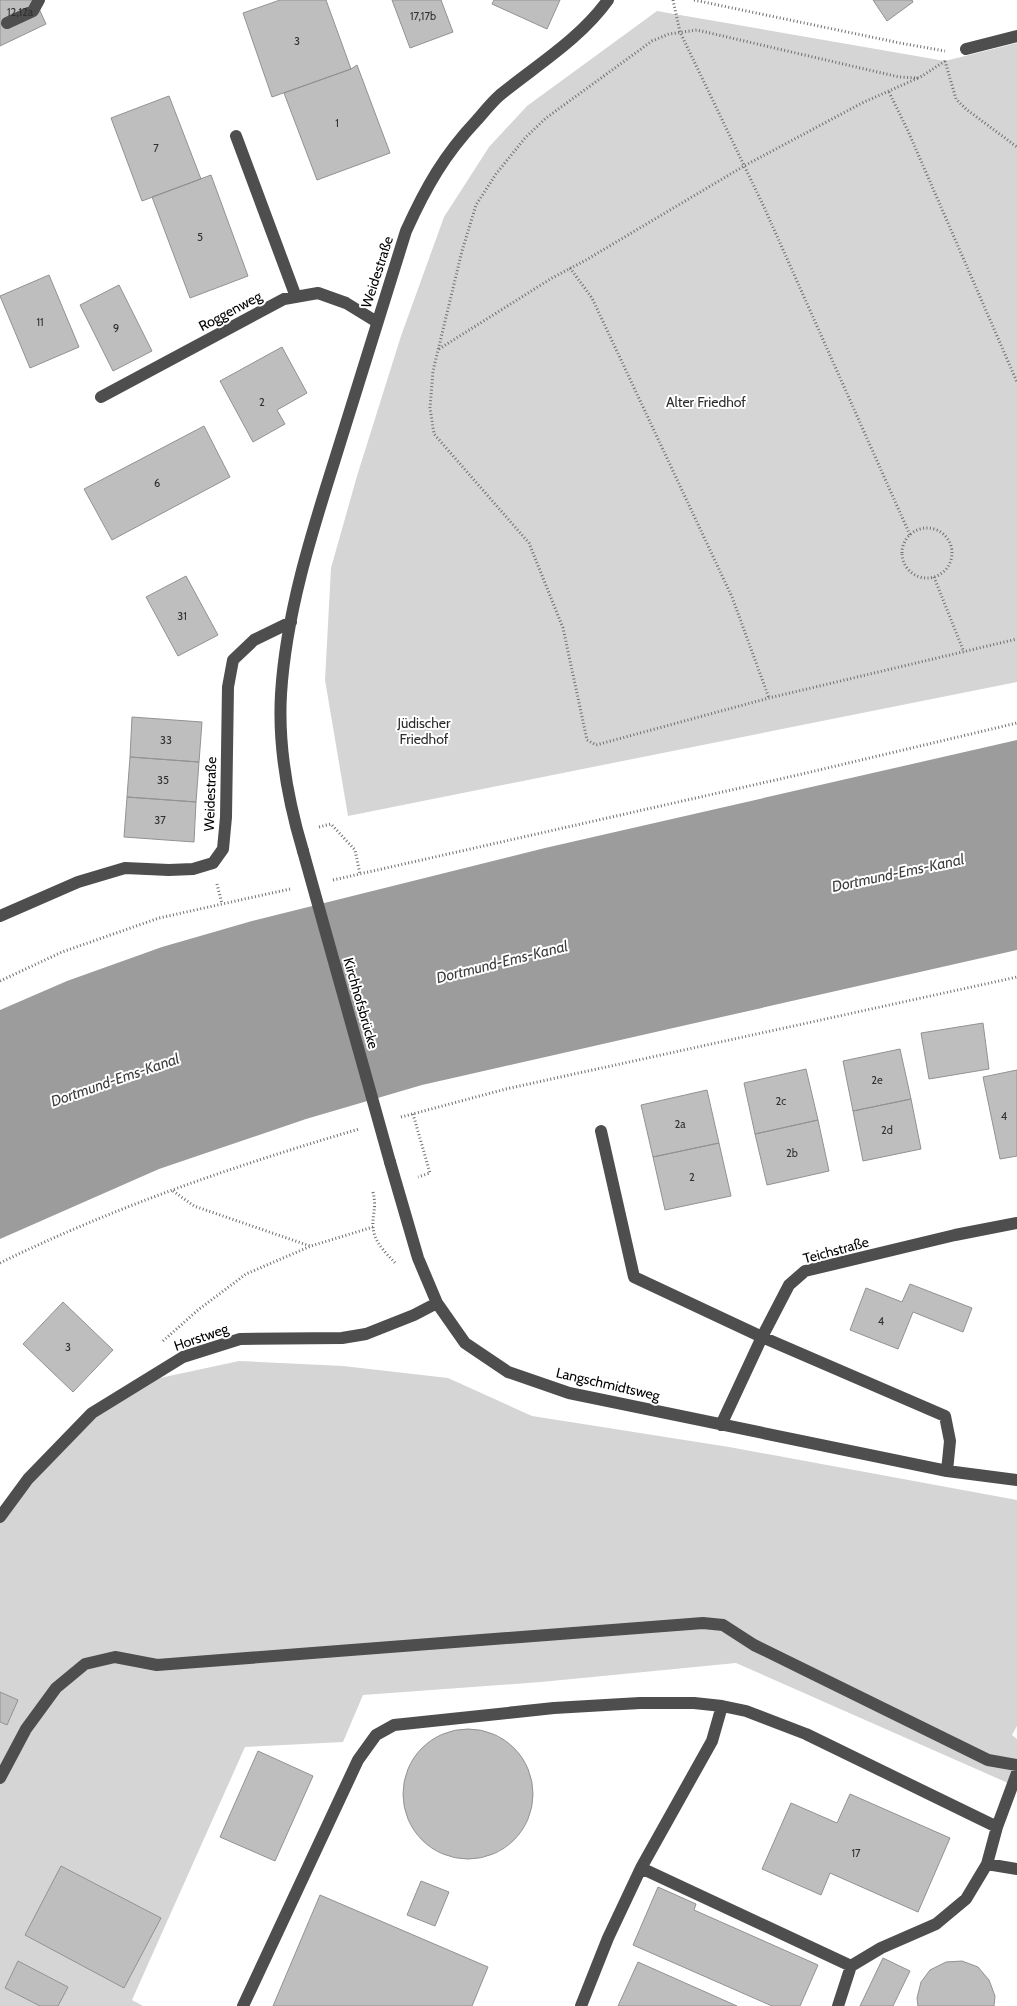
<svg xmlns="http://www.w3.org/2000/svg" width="1017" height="2006" font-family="Cabin,sans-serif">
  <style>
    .green { fill: #d5d5d5 }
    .water { fill: #9c9c9c }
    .building { fill: #bebebe; stroke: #929292 }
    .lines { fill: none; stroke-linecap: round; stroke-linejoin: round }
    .path { stroke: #707070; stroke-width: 3; stroke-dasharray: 1 2.5; stroke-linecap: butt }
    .minor { stroke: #4e4e4e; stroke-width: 12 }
    .minor-bridge { stroke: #4e4e4e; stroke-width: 12 }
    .labels { text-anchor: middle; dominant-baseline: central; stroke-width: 4; stroke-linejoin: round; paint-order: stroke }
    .number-label { font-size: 11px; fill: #303030 }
    .street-label { font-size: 14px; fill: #000; stroke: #fff }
    .park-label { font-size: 14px; fill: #2c2c2c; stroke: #fff }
    .water-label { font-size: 15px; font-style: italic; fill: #3d3d3d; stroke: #fff }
  </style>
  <rect width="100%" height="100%" fill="#fff"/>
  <!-- green -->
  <path class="green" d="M 657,11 L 945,61 L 1017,43 L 1017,682 L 348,816 L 325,680 L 331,568 L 357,476 L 401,336 L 444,217 L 489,147 L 527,106 Z
    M 239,1361 L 343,1366 L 448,1378 L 532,1416 L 729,1447 L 1017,1500 L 1017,1726 L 1012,1735 L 1017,1739 L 1017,1787 L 736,1663 L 541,1682 L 363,1695 L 343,1742 L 245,1747 L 132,2000 L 143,2006 L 0,2006 L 0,1520 L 94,1414 L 146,1381 Z"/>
  <!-- water -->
  <path class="water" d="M 1017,740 L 1017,950 L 422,1085 L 306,1119 L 159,1169 L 0,1239 L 0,1010 L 67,981 L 162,947 L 252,921 L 545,848 Z"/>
  <!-- building -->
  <path class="building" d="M 0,0 L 35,0 L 46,24 L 0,46 Z
    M 280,0 L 326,0 L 351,69 L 272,97 L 243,13 Z
    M 392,0 L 441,0 L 453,32 L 410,48 Z
    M 494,0 L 560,0 L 547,29 L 492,4 Z
    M 873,0 L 912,0 L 913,2 L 887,21 Z
    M 357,65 L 390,153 L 317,180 L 284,93 L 351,69 Z
    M 169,96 L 201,179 L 142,201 L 111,118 Z
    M 211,175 L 248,276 L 190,298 L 152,197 Z
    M 49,275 L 79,347 L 30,368 L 0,296 Z
    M 119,285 L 152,351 L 113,371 L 80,305 Z
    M 282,347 L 307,393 L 277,410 L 285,424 L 253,442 L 220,381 Z
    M 204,426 L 230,477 L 112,540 L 84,489 Z
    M 186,576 L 218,635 L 178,656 L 146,597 Z
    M 132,717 L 202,722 L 199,762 L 130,757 Z
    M 130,757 L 199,762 L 196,802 L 127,797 Z
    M 127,797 L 196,802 L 194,842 L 124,837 Z
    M 983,1023 L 989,1069 L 929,1079 L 921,1033 Z
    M 900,1049 L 911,1099 L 853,1111 L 843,1061 Z
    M 806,1069 L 818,1120 L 755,1134 L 744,1083 Z
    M 1017,1070 L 1017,1156 L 1000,1159 L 983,1077 Z
    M 707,1090 L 719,1143 L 653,1157 L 641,1105 Z
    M 911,1099 L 921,1149 L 863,1161 L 853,1111 Z
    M 818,1120 L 829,1171 L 767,1185 L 755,1134 Z
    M 719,1143 L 731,1196 L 665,1210 L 653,1157 Z
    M 910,1284 L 972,1308 L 963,1332 L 913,1312 L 898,1349 L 850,1330 L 866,1288 L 902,1302 Z
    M 63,1302 L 113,1350 L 73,1392 L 23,1344 Z
    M 0,1692 L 18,1700 L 7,1725 L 0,1722 Z
    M403 1794a65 65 0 1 1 130 0a65 65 0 1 1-130 0Z
    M 258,1751 L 313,1776 L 275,1861 L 220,1837 Z
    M 850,1794 L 950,1838 L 918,1912 L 830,1873 L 821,1895 L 762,1869 L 791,1803 L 837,1823 Z
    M 61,1866 L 161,1918 L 124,1988 L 25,1935 Z
    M 421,1881 L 449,1892 L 435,1926 L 407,1915 Z
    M 658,1887 L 696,1904 L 694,1910 L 818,1965 L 800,2006 L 772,2006 L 633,1945 Z
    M 320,1895 L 488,1967 L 472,2006 L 273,2006 Z
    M 883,1958 L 910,1971 L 893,2006 L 860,2006 Z
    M 18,1961 L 68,1987 L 58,2006 L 40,2006 L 5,1988 Z
    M 962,1961 L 978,1967 L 989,1980 L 995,1996 L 994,2006 L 918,2006 L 917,1998 L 921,1982 L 930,1970 L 946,1962 Z
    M 638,1962 L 737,2006 L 618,2006 Z"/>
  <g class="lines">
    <!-- path -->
    <path class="path" d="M 673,0 L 680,32 L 764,207 L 910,535
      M 694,0 L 900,43 L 945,51
      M 945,61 L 919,78 L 899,77 L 697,30 L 669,34 L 652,41 L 546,118 L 525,138 L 496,174 L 476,205 L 462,251 L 433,371 L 430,408 L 434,434 L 529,543 L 563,628 L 587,740 L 596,745 L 769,698 L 1017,639
      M 945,61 L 956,99 L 966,109 L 1017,147
      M 889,92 L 908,131 L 1017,382
      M 570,268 L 592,298 L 732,597 L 769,698
      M 439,349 L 552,278 L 586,260 L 744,166 L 862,103 L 918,78
      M902 553a25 25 0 1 1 50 0a25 25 0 1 1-50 0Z
      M 934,577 L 964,652
      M 319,827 L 331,824 L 355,850 L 360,874
      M 333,880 L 802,774 L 1017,723
      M 217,884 L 222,904
      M 0,981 L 62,952 L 159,918 L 290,889
      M 413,1114 L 430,1173 L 418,1177
      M 401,1117 L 506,1089 L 1017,977
      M 173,1191 L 194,1206 L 310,1246
      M 373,1192 C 377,1208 372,1214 373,1227 C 374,1242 386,1253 395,1263
      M 0,1263 C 114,1207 237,1165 359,1129
      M 163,1341 L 198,1310 L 246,1274 L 311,1246 L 373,1227"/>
    <!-- minor -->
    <path class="minor" d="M 7,23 L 33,11 L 39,0
      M 966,49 L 1017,36
      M 236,136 L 296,297
      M 101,397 L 284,299 L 318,293 L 346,303 L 377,322
      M 303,851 C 288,801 278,746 281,694 C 286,614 311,535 335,459 C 358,383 382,307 406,231 C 426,187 444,155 477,120 C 484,112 492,102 500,95 C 537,65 580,39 608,0
      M 0,916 L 78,882 L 125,868 L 169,870 L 193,869 L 213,863 L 223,849 L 226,817 L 228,687 L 233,660 L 254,640 L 291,622
      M 601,1131 L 634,1277 L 762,1337 L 945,1416 L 950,1441 L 947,1471
      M 390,1162 L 418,1258 L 437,1303 L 465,1343 L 508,1372 L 569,1393 L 947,1471 L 1017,1480
      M 721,1425 L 762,1337 L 789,1285 L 805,1271 L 955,1235 L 1017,1223
      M 0,1517 L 28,1479 L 92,1413 L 183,1357 L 240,1339 L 342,1338 L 366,1334 L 414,1315 L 437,1303
      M 0,1778 L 26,1729 L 56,1688 L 85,1664 L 115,1657 L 157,1665 L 703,1623 L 723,1625 L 754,1645 L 988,1760 L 1017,1765
      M 987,1864 L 1017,1869
      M 641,1868 L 851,1966
      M 243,2006 L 358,1760 L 376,1735 L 394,1725 L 554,1708 L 640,1703 L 694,1703 L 722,1706 L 746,1711 L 806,1734 L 997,1827
      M 581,2006 L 608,1938 L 641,1868 L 712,1741 L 722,1706
      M 838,2006 L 851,1966 L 881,1948 L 936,1924 L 966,1899 L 987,1864 L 997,1827 L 1017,1773"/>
    <!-- minor-bridge -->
    <path class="minor-bridge" d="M 303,851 L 390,1162"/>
  </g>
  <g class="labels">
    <!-- number labels -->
    <g class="number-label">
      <text x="20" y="12">12,12a</text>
      <text x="423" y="16">17,17b</text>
      <text x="297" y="41">3</text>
      <text x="337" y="123">1</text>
      <text x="156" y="148">7</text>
      <text x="200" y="237">5</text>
      <text x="40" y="322">11</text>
      <text x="116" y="328">9</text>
      <text x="262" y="402">2</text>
      <text x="157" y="483">6</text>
      <text x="182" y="616">31</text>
      <text x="166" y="740">33</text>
      <text x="163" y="780">35</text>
      <text x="160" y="820">37</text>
      <text x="877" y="1080">2e</text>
      <text x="781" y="1101">2c</text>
      <text x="1004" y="1116">4</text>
      <text x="680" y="1124">2a</text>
      <text x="887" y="1130">2d</text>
      <text x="792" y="1153">2b</text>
      <text x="692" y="1177">2</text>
      <text x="881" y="1321">4</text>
      <text x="68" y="1347">3</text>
      <text x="856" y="1853">17</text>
    </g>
    <!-- street labels -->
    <g class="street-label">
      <text transform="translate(377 272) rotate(-72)">Weidestraße</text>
      <text transform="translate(230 311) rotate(-28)">Roggenweg</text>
      <text transform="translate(210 794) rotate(-88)">Weidestraße</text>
      <text transform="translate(361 1003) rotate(74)">Kirchhofsbrücke</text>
      <text transform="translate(836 1250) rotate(-15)">Teichstraße</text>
      <text transform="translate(201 1337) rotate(-19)">Horstweg</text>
      <text transform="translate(608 1384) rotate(13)">Langschmidtsweg</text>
    </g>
    <!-- park labels -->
    <g class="park-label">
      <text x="706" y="402">Alter Friedhof</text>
      <text x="424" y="723">Jüdischer<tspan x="424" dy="16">Friedhof</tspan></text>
    </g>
    <!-- water labels -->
    <g class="water-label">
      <text transform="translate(898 873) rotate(-12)">Dortmund-Ems-Kanal</text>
      <text transform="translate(502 962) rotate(-14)">Dortmund-Ems-Kanal</text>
      <text transform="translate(115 1080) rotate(-19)">Dortmund-Ems-Kanal</text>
    </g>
  </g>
</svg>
